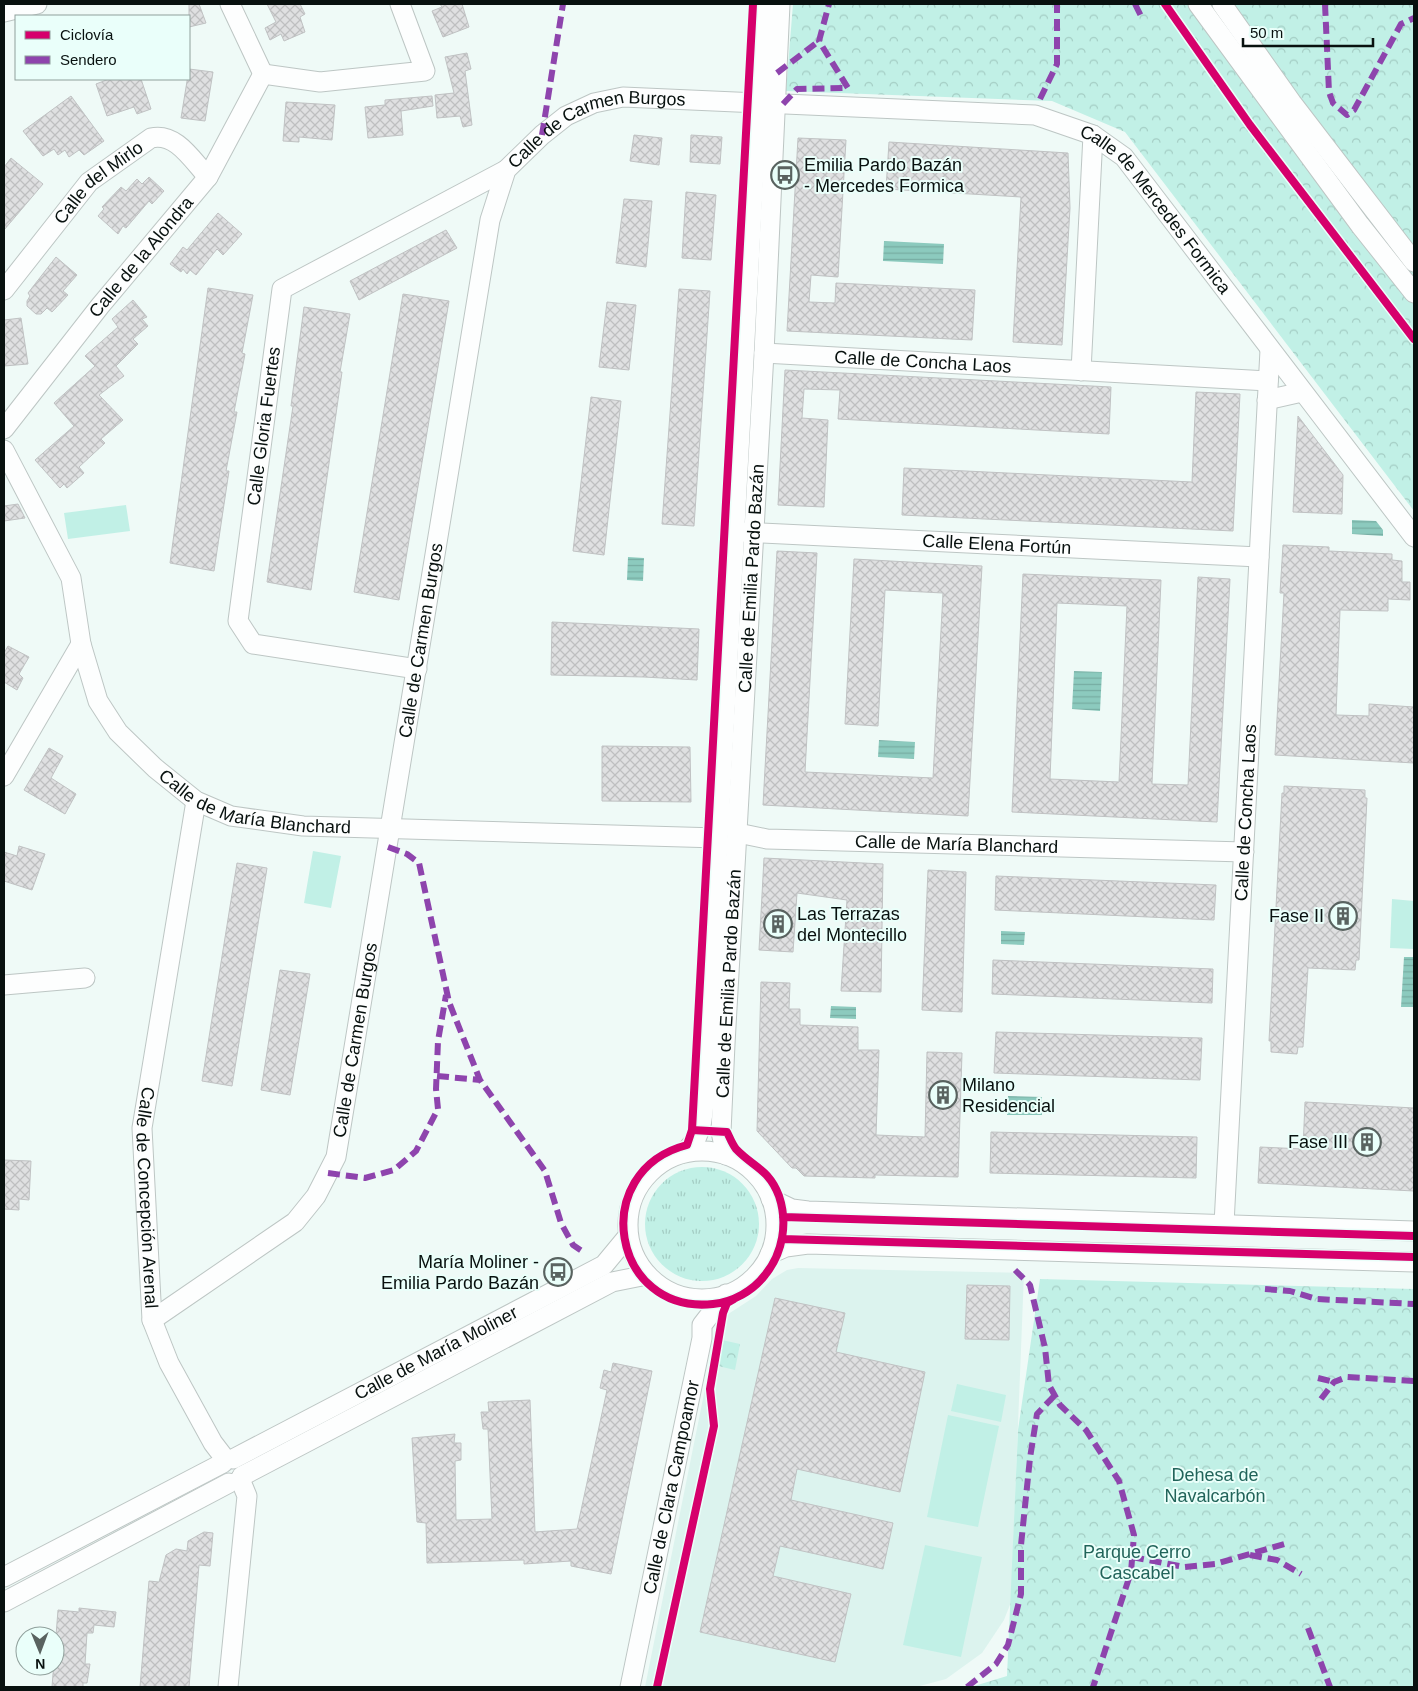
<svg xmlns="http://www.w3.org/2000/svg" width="1418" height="1691" font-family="Arial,sans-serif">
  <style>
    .built { fill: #dcf3ee }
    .grass { fill: url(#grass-tufts) }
    .park { fill: url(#park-crowns) }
    .pitch { fill: #c1f0e6 }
    .water { fill: url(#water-rules) }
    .building { fill: url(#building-cross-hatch); stroke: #c0c2c3; fill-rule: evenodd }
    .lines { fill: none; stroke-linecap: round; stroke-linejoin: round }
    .street-casing { stroke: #bdc6c4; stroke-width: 21 }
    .street { stroke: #fdfefe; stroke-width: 19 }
    .quiet { stroke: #8e44ad; stroke-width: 6; stroke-dasharray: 12 6; stroke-linecap: butt }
    .cycleway-casing { stroke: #eafffa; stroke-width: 11 }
    .cycleway { stroke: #d6006c; stroke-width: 8 }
    .labels { text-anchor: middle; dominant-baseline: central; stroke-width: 4; stroke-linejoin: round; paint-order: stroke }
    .street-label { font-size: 18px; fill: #08110f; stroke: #eafffa }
    .poi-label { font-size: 18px; fill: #08110f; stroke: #eafffa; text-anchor: start }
    .park-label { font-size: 18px; fill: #21645a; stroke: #eafffa }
  </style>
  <defs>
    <pattern id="grass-tufts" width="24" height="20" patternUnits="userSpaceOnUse" patternTransform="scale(1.25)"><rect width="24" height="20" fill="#c1f0e6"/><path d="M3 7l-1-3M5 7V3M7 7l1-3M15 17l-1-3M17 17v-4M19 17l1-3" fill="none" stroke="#a4cdc4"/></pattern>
    <pattern id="park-crowns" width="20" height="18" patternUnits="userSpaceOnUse" patternTransform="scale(1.25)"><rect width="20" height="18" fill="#c1f0e6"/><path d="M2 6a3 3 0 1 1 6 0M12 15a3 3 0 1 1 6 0" fill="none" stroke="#a4cdc4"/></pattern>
    <pattern id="water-rules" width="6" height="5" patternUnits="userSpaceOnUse" patternTransform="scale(1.25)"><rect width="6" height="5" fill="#8ccabe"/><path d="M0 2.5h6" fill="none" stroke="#77aca2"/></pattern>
    <pattern id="building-cross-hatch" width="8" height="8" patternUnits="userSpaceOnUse" patternTransform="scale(1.25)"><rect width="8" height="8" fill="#dfe0e1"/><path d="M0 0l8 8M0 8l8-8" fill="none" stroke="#bebfc0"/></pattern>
  </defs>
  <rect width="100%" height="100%" fill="#effaf7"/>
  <!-- built -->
  <path class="built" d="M 798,1268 L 1024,1273 L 1011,1602 L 1004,1620 L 982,1653 L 946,1679 L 916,1687 L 645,1687 L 717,1329 L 722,1318 L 756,1296 L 772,1279 L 787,1270 Z"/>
  <!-- grass -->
  <path class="grass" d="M645 1224a57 57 0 1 1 114 0a57 57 0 1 1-114 0Z"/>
  <!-- park -->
  <path class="park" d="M 793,4 L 1414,4 L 1414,511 L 1125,132 L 1052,101 L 786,91 Z
    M 1040,1279 L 1414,1289 L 1414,1687 L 971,1687 L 1007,1676 L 1018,1430 Z
    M 722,1340 L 740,1344 L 735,1370 L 718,1366 Z"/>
  <!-- pitch -->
  <path class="pitch" d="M 126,505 L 130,531 L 68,539 L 64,513 Z
    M 313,851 L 341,856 L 331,908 L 304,903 Z
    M 1392,899 L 1414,901 L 1414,949 L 1390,948 Z
    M 957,1384 L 1006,1395 L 1001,1422 L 951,1411 Z
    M 948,1415 L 999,1426 L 978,1527 L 927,1517 Z
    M 925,1545 L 982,1557 L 961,1657 L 903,1645 Z"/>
  <!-- water -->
  <path class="water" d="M 884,241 L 944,244 L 943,264 L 883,261 Z
    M 1352,520 L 1376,521 L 1383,530 L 1383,536 L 1352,534 Z
    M 628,557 L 644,558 L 643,581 L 627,580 Z
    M 1074,671 L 1102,672 L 1100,711 L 1072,709 Z
    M 879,740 L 915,742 L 914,759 L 878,757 Z
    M 1001,931 L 1025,932 L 1024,945 L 1001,944 Z
    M 1404,957 L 1414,957 L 1414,1007 L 1401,1007 Z
    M 831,1006 L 856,1007 L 856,1019 L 830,1018 Z
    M 1008,1096 L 1042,1097 L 1042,1115 L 1007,1115 Z"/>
  <!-- building -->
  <path class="building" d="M 189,4 L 199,4 L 206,23 L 189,27 Z
    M 267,4 L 300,4 L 305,14 L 300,17 L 305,32 L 284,41 L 281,34 L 270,40 L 265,28 L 276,22 Z
    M 440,4 L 462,4 L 469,27 L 443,37 L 432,11 L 442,7 Z
    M 467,53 L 471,69 L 465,71 L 472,125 L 463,127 L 460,116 L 437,118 L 435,95 L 454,93 L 445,57 Z
    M 189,69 L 213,72 L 205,121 L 181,118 Z
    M 109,79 L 141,79 L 151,109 L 137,114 L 134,107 L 107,116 L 96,84 Z
    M 71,96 L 104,141 L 84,155 L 79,150 L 69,157 L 65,150 L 58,155 L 54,149 L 43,156 L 23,131 Z
    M 432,96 L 433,106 L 401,111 L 403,135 L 368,138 L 365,107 L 385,105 L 385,100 Z
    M 286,102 L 335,105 L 332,140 L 299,137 L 299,142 L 283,141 Z
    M 634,135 L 662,138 L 659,165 L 630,161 Z
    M 691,135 L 722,137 L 720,164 L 690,162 Z
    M 798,138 L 846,140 L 838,277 L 811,275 L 809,302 L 835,303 L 836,283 L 975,290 L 972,340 L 787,331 Z
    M 889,142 L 1068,153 L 1070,208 L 1062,345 L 1013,342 L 1021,197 L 886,189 Z
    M 11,158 L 43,184 L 4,230 L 4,167 Z
    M 149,177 L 164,191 L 152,204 L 149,201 L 126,228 L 123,226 L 118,234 L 98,216 L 104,209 L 102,207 L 121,187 L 126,191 L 137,179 L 142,184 Z
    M 686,192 L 716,195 L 711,260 L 682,258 Z
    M 624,199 L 652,201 L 646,267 L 616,263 Z
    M 218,213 L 242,234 L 223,255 L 217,249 L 196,275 L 190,270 L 187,274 L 183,269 L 181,272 L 170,264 L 183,247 L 187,250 Z
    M 446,230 L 457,248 L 359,300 L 350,281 Z
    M 56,257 L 77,275 L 63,291 L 68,295 L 52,312 L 47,308 L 41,314 L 36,314 L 27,306 L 27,301 L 30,296 L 28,293 Z
    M 208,288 L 253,295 L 242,353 L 245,354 L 234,412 L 237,412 L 226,471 L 229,471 L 214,571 L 170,563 Z
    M 679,289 L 710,291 L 694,526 L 662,524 Z
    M 403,294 L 449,301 L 399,600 L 354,592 Z
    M 133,300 L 147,317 L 142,319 L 148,326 L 133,339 L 138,344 L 116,366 L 124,376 L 99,395 L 123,420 L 101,439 L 105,443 L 79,467 L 84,473 L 67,488 L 64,484 L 60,488 L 35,460 L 74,426 L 54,403 L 95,366 L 85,356 L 118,327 L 112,319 Z
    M 607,302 L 636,305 L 629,370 L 599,367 Z
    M 304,307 L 350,314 L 340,372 L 342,372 L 311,590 L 267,582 L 293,406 L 291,406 Z
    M 21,318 L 28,364 L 4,366 L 4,320 Z
    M 785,370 L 1111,387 L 1109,434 L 838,419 L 840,390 L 804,389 L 802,418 L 828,420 L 824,507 L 778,505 Z
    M 1196,392 L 1240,394 L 1233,531 L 902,515 L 904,468 L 1192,482 Z
    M 591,397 L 621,401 L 604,555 L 573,551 Z
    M 1298,416 L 1343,475 L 1342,514 L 1293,512 Z
    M 18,504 L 25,518 L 4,521 L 4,506 Z
    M 1283,545 L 1329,547 L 1329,551 L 1392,554 L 1392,560 L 1402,561 L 1402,582 L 1410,582 L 1410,600 L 1388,599 L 1388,611 L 1340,610 L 1336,715 L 1369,716 L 1369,704 L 1414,707 L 1414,763 L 1275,755 L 1284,593 L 1280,593 Z
    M 777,551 L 817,553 L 805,772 L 933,778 L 943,593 L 885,590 L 878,726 L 845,724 L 854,559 L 982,566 L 968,816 L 763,805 Z
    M 1023,574 L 1161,580 L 1152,784 L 1188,785 L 1198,577 L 1230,579 L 1217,822 L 1012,812 ZM 1057,603 L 1127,606 L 1119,782 L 1050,779 Z
    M 552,622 L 699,629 L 697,680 L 644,677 L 551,675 Z
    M 8,646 L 29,657 L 19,674 L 23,678 L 17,690 L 4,682 L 4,653 Z
    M 602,746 L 690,747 L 691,802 L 602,801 Z
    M 49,748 L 63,756 L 51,778 L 76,794 L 65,814 L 24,790 Z
    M 1284,786 L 1365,790 L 1365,798 L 1367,798 L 1359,960 L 1356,960 L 1355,970 L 1308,968 L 1303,1047 L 1298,1047 L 1297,1054 L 1271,1052 L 1271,1041 L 1269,1041 L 1282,793 L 1284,793 Z
    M 19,846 L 45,854 L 32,890 L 4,881 L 4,852 L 17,856 Z
    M 764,858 L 883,864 L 881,992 L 841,991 L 847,900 L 797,893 L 793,952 L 759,950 Z
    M 237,863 L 267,868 L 232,1086 L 202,1081 Z
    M 928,870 L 966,872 L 962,1012 L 922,1010 Z
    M 996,876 L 1216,885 L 1214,920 L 995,910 Z
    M 993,960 L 1213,969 L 1212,1003 L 992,994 Z
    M 280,970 L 310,974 L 290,1095 L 261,1090 Z
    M 761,982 L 790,983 L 789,1009 L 800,1009 L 800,1025 L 858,1027 L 858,1050 L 879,1050 L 876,1135 L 925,1137 L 927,1052 L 962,1053 L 958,1177 L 875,1175 L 875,1178 L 804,1176 L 796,1168 L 792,1168 L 757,1131 Z
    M 996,1032 L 1202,1038 L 1200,1080 L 994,1073 Z
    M 1305,1102 L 1414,1108 L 1414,1191 L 1258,1183 L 1260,1147 L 1303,1149 Z
    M 991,1132 L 1197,1137 L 1196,1178 L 990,1173 Z
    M 4,1160 L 31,1161 L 29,1200 L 19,1199 L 19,1210 L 4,1209 Z
    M 967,1285 L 1010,1286 L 1009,1340 L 965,1339 Z
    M 775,1298 L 845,1313 L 836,1352 L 925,1372 L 900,1492 L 797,1469 L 791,1500 L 893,1523 L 883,1569 L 780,1546 L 773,1576 L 851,1594 L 835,1662 L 700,1632 Z
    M 613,1363 L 652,1371 L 611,1574 L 571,1566 L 571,1561 L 524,1564 L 524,1560 L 427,1563 L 426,1523 L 417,1522 L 412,1438 L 455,1434 L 454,1443 L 461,1443 L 461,1460 L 455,1461 L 456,1520 L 492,1519 L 488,1429 L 483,1429 L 481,1412 L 489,1412 L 488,1402 L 530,1400 L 535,1532 L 577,1529 L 607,1390 L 600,1388 L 604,1370 L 611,1372 Z
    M 204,1532 L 213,1533 L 210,1566 L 199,1565 L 189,1687 L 140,1687 L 149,1581 L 159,1582 L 166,1555 L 176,1549 L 187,1551 L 188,1541 Z
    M 79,1608 L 116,1612 L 114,1627 L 94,1625 L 93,1633 L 87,1633 L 85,1664 L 90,1664 L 87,1683 L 83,1683 L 83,1687 L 52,1687 L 58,1610 L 79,1612 Z"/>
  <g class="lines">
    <defs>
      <g id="street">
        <path d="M 230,4 L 263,74"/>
        <path d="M 1198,4 L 1360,225 L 1414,293"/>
        <path d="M 1222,4 L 1292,103 L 1414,262"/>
        <path d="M 4,12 L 37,4"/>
        <path d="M 263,74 L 320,82 L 425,71 L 400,4"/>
        <path id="s1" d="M 4,290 L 89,182 L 151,138 C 176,132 192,160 208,177"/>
        <path id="s2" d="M 764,353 L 1268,381"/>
        <path d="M 1081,371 L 1093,135"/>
        <path d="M 1267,400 L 1302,392"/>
        <path id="s3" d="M 4,429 L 100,306 L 208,177 L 263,74"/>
        <path id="s4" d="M 4,450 L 71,578 L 81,644 L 98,701 L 118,732 L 155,768 L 196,801 L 231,816 L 303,826 L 718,838"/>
        <path id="s5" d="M 741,532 L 1259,557"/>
        <path id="s6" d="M 417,669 L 253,644 L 238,621 L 282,289 L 506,170"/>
        <path d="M 4,776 L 81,644"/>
        <path id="s7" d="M 196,801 L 142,1128 L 152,1320 L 169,1363 L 213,1443 L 226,1460"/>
        <path id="s8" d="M 730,823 L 738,833 L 767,839 L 1244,852"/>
        <path d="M 4,985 L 85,978"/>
        <circle cx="702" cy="1225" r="74"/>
        <path d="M 682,1153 C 705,1139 703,1111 705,1086 L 763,4"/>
        <path id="s9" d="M 726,1155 L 721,1132 L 725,1044 L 764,353 L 780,4"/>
        <path d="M 771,1199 L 792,1209 L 808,1211 L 1414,1231"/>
        <path id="s10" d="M 1224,1224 L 1270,350"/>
        <path d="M 770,1254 L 786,1247 L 808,1244 L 1414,1262"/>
        <path id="s11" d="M 152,1320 L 295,1222 L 316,1196 L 336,1157 L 490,220 L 506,170 L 542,135 L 566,116 L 594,103 L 623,97 L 1035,115 L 1093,135 L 1124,157 L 1414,537"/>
        <path id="s12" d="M 233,1459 L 604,1265 L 628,1236"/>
        <path d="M 242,1476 L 612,1282 L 647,1275"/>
        <path d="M 4,1577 L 223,1463"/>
        <path d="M 4,1602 L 229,1483"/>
        <path d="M 228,1687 L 247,1496 L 240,1479"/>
        <path id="s13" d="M 630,1687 L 702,1338 L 702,1325 L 726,1294"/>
      </g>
    </defs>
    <!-- street casing -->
    <use href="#street" class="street-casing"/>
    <!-- street -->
    <use href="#street" class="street"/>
    <!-- quiet -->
    <path class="quiet" d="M 1135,4 L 1141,16
      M 1325,4 L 1329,92 L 1333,103 L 1347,115 L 1354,110 L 1401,24 L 1414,18
      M 777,73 L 819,41
      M 1040,99 L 1057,64 L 1057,4
      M 783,104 L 797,89 L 848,88 L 819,41 L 829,4
      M 542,135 L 563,4
      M 388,847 L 407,854 L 419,863 L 449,1002 L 480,1080 L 545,1171 L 561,1223 L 573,1245 L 585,1253
      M 437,1076 L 480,1080
      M 328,1173 L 365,1178 L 394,1170 L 416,1151 L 438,1109 L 436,1089 L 438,1041 L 446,995
      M 1015,1270 L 1030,1285 L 1045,1348 L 1049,1385 L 1060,1405 L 1086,1430 L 1119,1481 L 1134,1535 L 1131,1572 L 1093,1687
      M 1265,1289 L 1290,1291 L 1316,1299 L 1414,1304
      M 1318,1378 L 1334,1382
      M 1321,1399 L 1334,1382 L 1347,1377 L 1414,1381
      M 1250,1555 L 1277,1560 L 1301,1574
      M 1132,1557 L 1184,1567 L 1215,1564 L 1288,1543
      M 1308,1628 L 1330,1687
      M 967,1687 L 996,1664 L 1008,1645 L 1021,1594 L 1021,1545 L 1030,1458 L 1037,1414 L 1055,1395"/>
    <defs>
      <path id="cycleway" d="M 1165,4 L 1250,125 L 1414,339
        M 692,1130 L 727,1132 C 730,1138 732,1144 736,1149 C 753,1167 769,1169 779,1196 C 788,1223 783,1253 765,1275 C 753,1291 733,1302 713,1304 C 612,1315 587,1171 687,1145 L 692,1130 L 753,4
        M 783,1217 L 1414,1236
        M 782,1239 L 1414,1257
        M 657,1687 L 714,1426 L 710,1389 L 723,1313 L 727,1303 L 734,1299"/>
    </defs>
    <!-- cycleway casing -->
    <use href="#cycleway" class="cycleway-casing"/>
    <!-- cycleway -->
    <use href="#cycleway" class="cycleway"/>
  </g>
  <!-- icons -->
  <defs>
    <symbol id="bus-ring" viewBox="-11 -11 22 22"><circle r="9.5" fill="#eafffa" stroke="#596360" stroke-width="1.5"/><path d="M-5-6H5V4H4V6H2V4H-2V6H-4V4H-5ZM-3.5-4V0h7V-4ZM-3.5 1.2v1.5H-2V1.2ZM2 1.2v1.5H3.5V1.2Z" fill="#596360"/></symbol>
    <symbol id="building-ring" viewBox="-11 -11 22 22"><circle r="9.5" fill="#eafffa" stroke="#596360" stroke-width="1.5"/><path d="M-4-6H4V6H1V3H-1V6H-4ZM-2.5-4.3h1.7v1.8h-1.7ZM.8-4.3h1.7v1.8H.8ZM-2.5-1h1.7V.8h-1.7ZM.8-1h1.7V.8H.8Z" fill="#596360"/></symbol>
  </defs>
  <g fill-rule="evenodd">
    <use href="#bus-ring" x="769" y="159" width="32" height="32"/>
    <use href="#building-ring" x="1327" y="900" width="32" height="32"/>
    <use href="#building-ring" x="762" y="908" width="32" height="32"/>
    <use href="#building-ring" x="927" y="1079" width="32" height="32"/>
    <use href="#building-ring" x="1351" y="1126" width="32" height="32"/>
    <use href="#bus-ring" x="542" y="1256" width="32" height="32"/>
  </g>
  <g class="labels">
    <!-- street labels -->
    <g class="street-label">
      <text stroke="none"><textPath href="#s11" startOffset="1358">Calle de Carmen Burgos</textPath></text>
      <text stroke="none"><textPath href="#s1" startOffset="144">Calle del Mirlo</textPath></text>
      <text stroke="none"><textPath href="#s11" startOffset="1965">Calle de Mercedes Formica</textPath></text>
      <text stroke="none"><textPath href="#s3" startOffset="220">Calle de la Alondra</textPath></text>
      <text stroke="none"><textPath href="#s2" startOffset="159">Calle de Concha Laos</textPath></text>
      <text stroke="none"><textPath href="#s6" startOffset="390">Calle Gloria Fuertes</textPath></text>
      <text stroke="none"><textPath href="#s5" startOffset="256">Calle Elena Fortún</textPath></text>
      <text stroke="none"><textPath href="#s9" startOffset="578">Calle de Emilia Pardo Bazán</textPath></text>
      <text stroke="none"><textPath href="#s11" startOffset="774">Calle de Carmen Burgos</textPath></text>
      <text stroke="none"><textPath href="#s4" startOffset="469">Calle de María Blanchard</textPath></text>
      <text stroke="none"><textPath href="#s10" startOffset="412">Calle de Concha Laos</textPath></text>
      <text stroke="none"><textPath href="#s8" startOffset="232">Calle de María Blanchard</textPath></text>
      <text stroke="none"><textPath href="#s9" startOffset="172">Calle de Emilia Pardo Bazán</textPath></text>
      <text stroke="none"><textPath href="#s11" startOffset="369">Calle de Carmen Burgos</textPath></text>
      <text stroke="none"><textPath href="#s7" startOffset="401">Calle de Concepción Arenal</textPath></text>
      <text stroke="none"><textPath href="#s12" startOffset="229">Calle de María Moliner</textPath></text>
      <text stroke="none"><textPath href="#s13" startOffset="204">Calle de Clara Campoamor</textPath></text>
    </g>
    <!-- poi labels -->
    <g class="poi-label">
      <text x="804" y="165">Emilia Pardo Bazán<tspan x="804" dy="21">- Mercedes Formica</tspan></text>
      <text x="797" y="914">Las Terrazas<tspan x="797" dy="21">del Montecillo</tspan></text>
      <text x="1324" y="916" text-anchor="end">Fase II</text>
      <text x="962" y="1085">Milano<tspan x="962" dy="21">Residencial</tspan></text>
      <text x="1348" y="1142" text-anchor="end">Fase III</text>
      <text x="539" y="1262" text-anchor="end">María Moliner -<tspan x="539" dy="21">Emilia Pardo Bazán</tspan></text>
    </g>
    <!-- park labels -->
    <g class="park-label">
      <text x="1215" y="1475">Dehesa de<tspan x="1215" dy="21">Navalcarbón</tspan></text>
      <text x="1137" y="1552">Parque Cerro<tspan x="1137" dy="21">Cascabel</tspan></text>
    </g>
  </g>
  <!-- border -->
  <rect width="1418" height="1691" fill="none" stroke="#08110f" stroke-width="10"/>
  <!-- legend -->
  <rect x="15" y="15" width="175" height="65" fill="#eafffa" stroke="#90a09c"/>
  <rect x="25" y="31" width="25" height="8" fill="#d6006c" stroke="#90a09c"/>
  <text x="60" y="40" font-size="15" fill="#08110f">Ciclovía</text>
  <rect x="25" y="56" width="25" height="8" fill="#8e44ad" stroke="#90a09c"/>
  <text x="60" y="65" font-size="15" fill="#08110f">Sendero</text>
  <!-- north arrow -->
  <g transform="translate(40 1651) rotate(179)"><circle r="24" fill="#eafffa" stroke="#90a09c"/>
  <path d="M0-4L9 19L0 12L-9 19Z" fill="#596360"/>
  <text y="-8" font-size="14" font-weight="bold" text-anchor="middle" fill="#08110f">N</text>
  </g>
  <!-- scale -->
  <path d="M1243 38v8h130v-8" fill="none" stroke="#08110f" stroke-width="2.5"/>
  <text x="1250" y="38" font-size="15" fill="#08110f" stroke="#eafffa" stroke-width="4" paint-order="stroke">50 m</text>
</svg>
